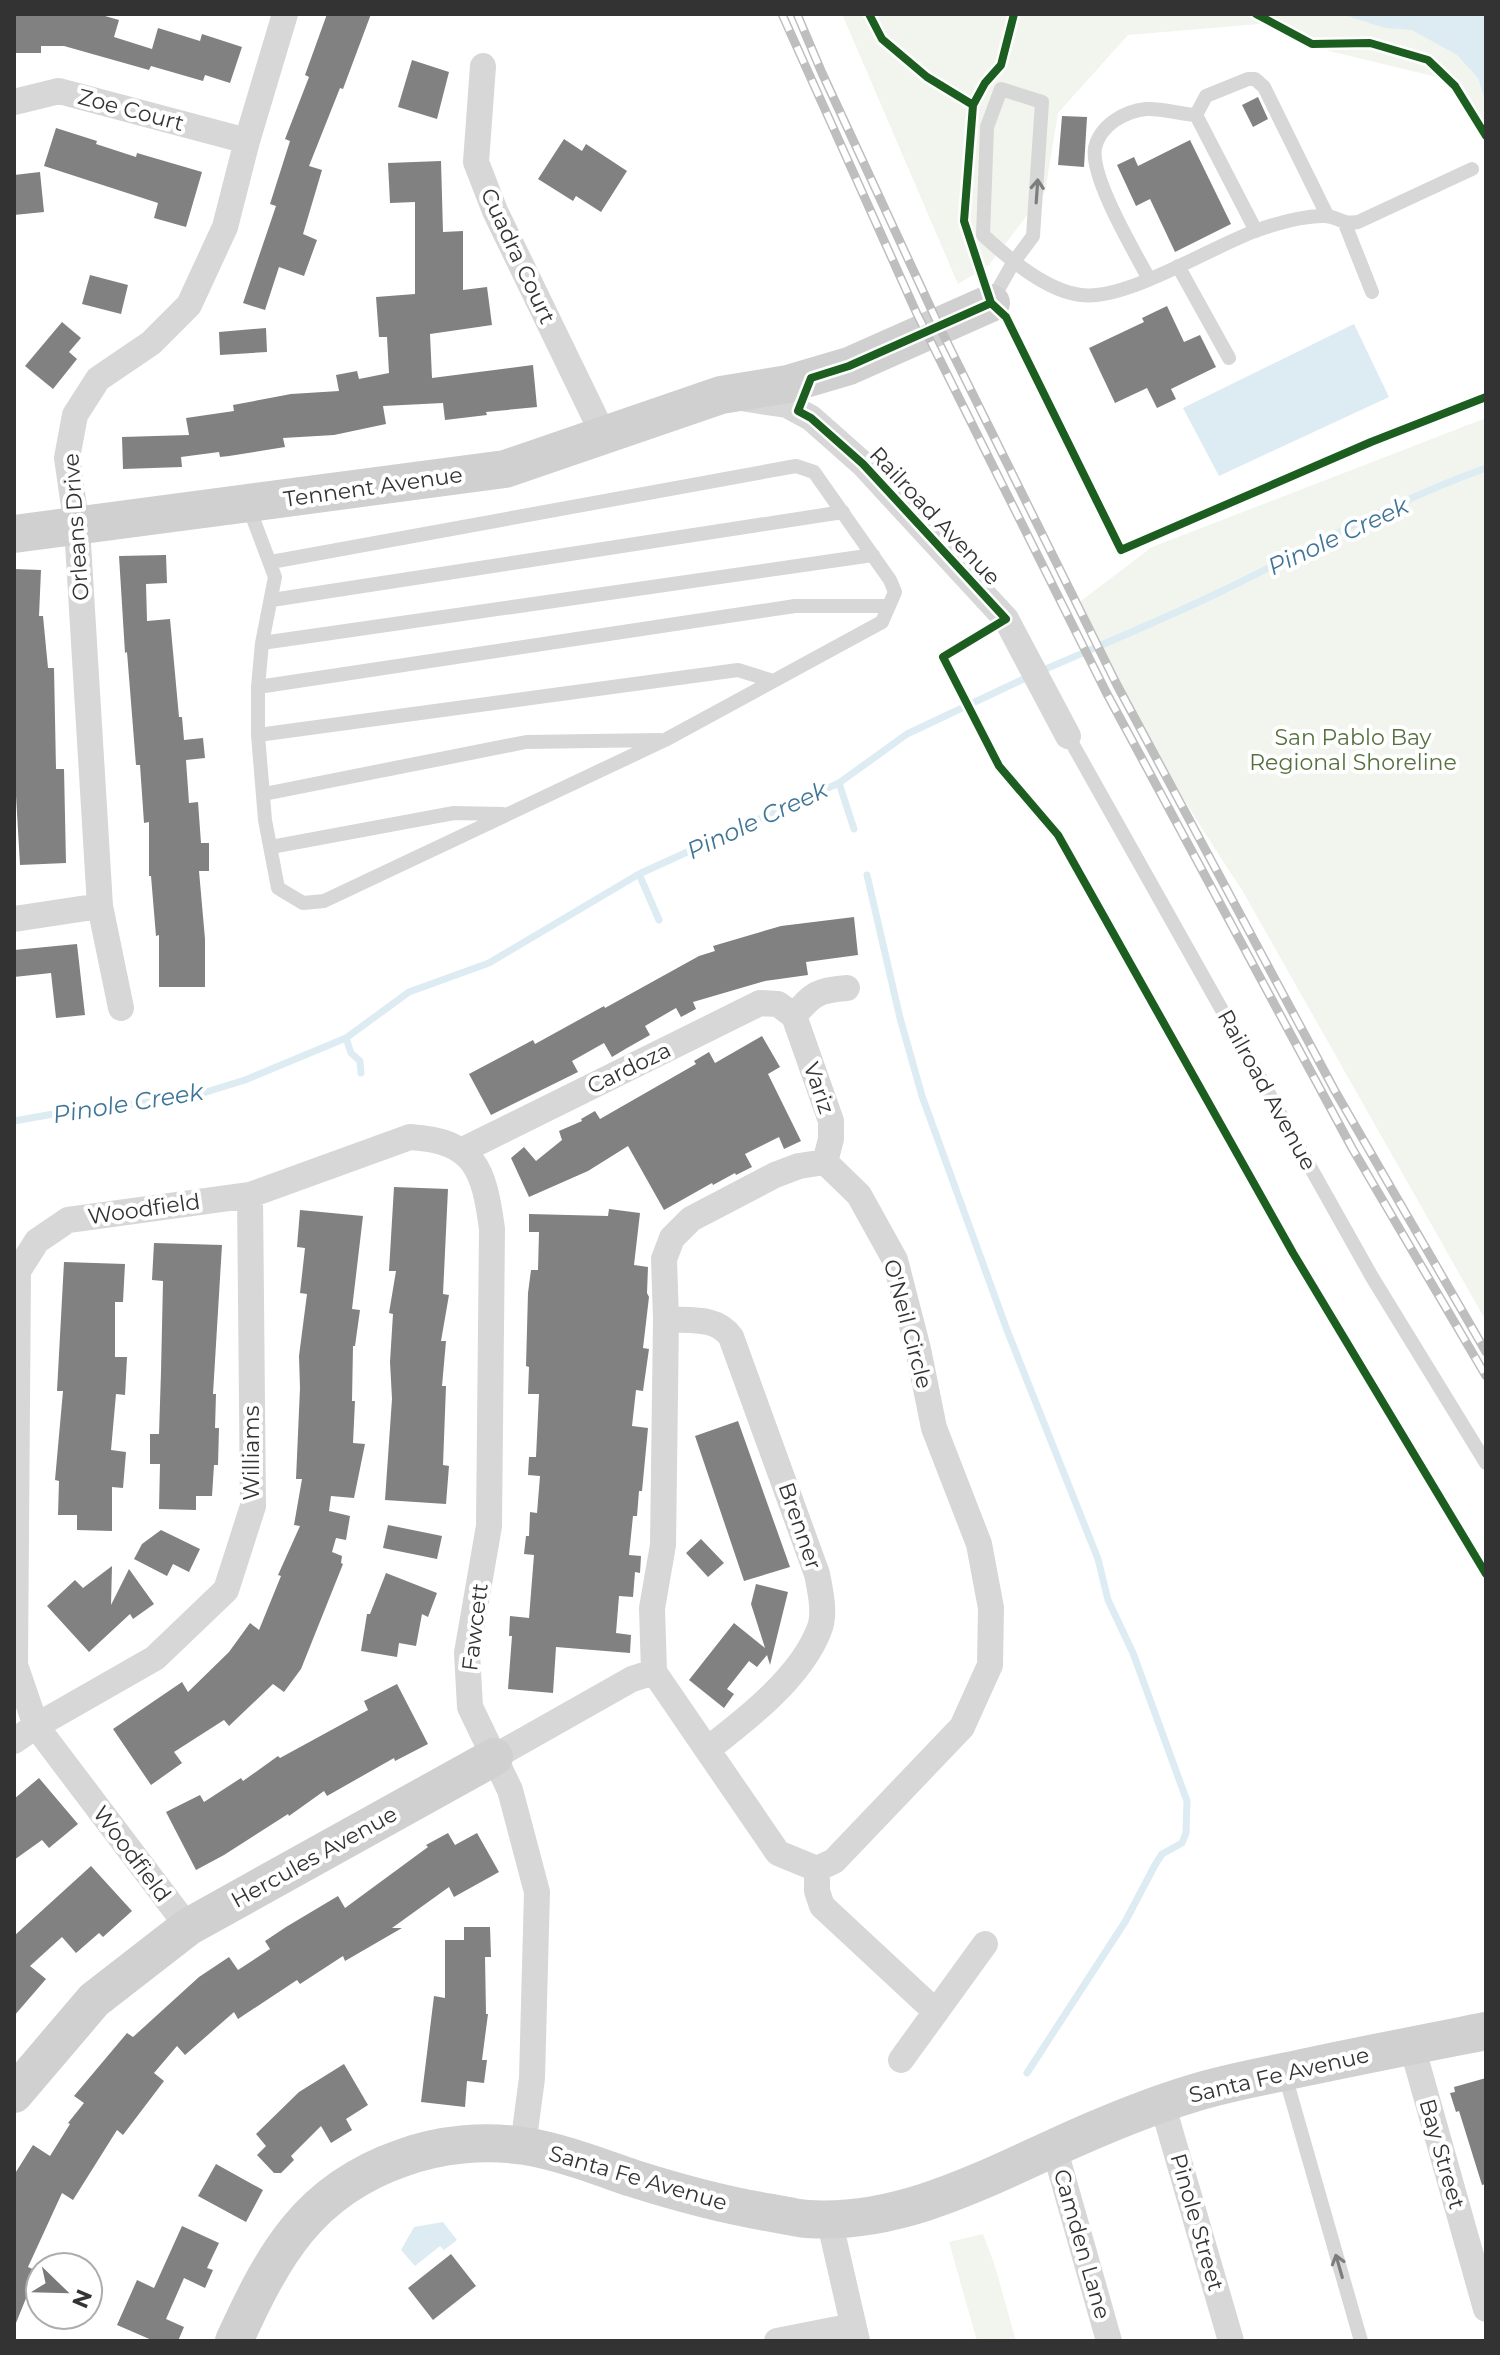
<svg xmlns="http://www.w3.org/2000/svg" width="1500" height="2355" font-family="Montserrat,sans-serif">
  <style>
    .green { fill: #f1f5ed }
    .water { fill: #ddebf3 }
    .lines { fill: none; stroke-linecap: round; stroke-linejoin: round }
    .stream { stroke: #ddebf3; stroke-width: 7 }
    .building { fill: #818181 }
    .lane { stroke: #d7d7d7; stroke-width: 14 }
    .street { stroke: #d7d7d7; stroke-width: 26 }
    .secondary { stroke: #d0d0d0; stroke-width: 38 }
    .rail-casing { stroke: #bebebe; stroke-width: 9 }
    .rail { stroke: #fff; stroke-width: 6; stroke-dasharray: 18; stroke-linecap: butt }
    .cycleway-casing { stroke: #fff; stroke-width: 13 }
    .cycleway { stroke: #1b5e20; stroke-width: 8 }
    .oneway { stroke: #7d7d7d }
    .labels { text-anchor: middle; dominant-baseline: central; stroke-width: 8; stroke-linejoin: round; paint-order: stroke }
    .street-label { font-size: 22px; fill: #333; stroke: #fff }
    .park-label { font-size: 22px; fill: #56703f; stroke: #fff }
    .water-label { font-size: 24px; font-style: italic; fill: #3f7597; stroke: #fff }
  </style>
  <rect width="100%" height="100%" fill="#fff"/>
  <!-- green -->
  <path class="green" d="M 842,14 L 1486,14 L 1486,144 L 1441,78 L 1317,48 L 1271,23 L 1128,35 L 1058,113 L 1045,192 L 989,265 L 958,284 Z
    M 1486,418 L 1486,1321 L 1242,890 C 1180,798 1126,703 1077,604 L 1152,547 Z
    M 983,2234 L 994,2263 L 1016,2341 L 977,2341 L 949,2242 Z"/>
  <!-- water -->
  <path class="water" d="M 1341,14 L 1486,14 L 1486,103 L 1478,78 L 1457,55 L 1412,30 L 1385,28 Z
    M 1354,324 L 1389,397 L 1219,476 L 1183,408 Z
    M 443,2222 L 457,2240 L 444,2250 L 440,2246 L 415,2266 L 401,2250 L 414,2227 Z"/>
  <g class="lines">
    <!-- stream -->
    <path class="stream" d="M 1041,671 C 1101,645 1162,620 1220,592 C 1308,549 1394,501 1486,468
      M 839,783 L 854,829
      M 639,874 L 659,920
      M 867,875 L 900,1018 L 922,1096 L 1007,1330 L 1098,1559 L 1108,1600 L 1133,1653 L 1187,1801 L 1186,1833 L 1182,1843 L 1162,1854 L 1155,1865 L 1125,1922 L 1027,2073
      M 346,1038 L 351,1053 L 360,1061 L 361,1073
      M 14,1121 L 59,1113 L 190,1097 L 245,1080 L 346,1038 L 409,992 L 489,963 L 639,874 L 839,783 L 907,734 L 1030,676"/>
  </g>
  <!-- building -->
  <path class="building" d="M 14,14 L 98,14 L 119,20 L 114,37 L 152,49 L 158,28 L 200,41 L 202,34 L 242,47 L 230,83 L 205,75 L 203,81 L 151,66 L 149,70 L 64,46 L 41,46 L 41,53 L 14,53 Z
    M 327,14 L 371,14 L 343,89 L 340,88 L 309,166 L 322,170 L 303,234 L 317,240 L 304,276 L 279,267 L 265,310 L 243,303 L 276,206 L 270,204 L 290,141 L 285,139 L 309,77 L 305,75 Z
    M 412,60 L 449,72 L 437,119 L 398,107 Z
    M 1258,97 L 1268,119 L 1253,127 L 1242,105 Z
    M 1062,116 L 1087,117 L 1084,167 L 1058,165 Z
    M 56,128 L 97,141 L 96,144 L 136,157 L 137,153 L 202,172 L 186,227 L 154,218 L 158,203 L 44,166 Z
    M 564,139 L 582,151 L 586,144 L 627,171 L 601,212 L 576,196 L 573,201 L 538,179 Z
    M 1190,140 L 1231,224 L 1175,252 L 1150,199 L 1136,206 L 1117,165 L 1134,157 L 1138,166 Z
    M 441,161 L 443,232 L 463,231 L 463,290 L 487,287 L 492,325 L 430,334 L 432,378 L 533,365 L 537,407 L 486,412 L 487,415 L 445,420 L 443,403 L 383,406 L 386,424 L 334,435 L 283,438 L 285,447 L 229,456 L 220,457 L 219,452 L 181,457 L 182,467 L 123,469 L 122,437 L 189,435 L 186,418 L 234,411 L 233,405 L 291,394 L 339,391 L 336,375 L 357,371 L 359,379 L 389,373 L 387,337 L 379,337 L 376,297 L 415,294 L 415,202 L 390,203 L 388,163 Z
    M 40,172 L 44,212 L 14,215 L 14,175 Z
    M 90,275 L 128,285 L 121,314 L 82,304 Z
    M 1167,306 L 1184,342 L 1200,335 L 1216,367 L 1171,389 L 1176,399 L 1157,408 L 1147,388 L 1115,403 L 1089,348 L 1144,322 L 1142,318 Z
    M 62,322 L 81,338 L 69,352 L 77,359 L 53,389 L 25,366 Z
    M 266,328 L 267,352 L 220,355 L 219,332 Z
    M 166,555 L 167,583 L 146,584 L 147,621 L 170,619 L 179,717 L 182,717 L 184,740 L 203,738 L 205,758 L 186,760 L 189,803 L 198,802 L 201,843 L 209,843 L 209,871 L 199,871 L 205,939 L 205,987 L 159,987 L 159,935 L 156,936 L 151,876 L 149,876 L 149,822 L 144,823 L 140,765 L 136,765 L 127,652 L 125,653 L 119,556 Z
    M 14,569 L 41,570 L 39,616 L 43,616 L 48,668 L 54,668 L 56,769 L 64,769 L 66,863 L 20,865 L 14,761 Z
    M 854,917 L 858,955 L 806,962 L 808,975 L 765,981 L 693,1002 L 696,1009 L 681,1017 L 676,1008 L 645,1026 L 650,1035 L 627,1048 L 612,1057 L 604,1043 L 572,1061 L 578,1072 L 491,1115 L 469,1074 L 533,1040 L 535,1044 L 604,1006 L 605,1008 L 699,956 L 715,951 L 713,946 L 781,926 Z
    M 77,944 L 85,1015 L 56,1018 L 51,973 L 14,977 L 14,950 Z
    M 762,1036 L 780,1067 L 768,1074 L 801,1141 L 784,1149 L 779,1137 L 745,1154 L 752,1167 L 736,1175 L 735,1173 L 713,1185 L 712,1183 L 664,1210 L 628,1146 L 588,1171 L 529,1197 L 511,1158 L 524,1147 L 536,1161 L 562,1140 L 559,1131 L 582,1121 L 581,1119 L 595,1111 L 600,1119 L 696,1064 L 694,1061 L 709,1052 L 715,1063 Z
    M 394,1187 L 448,1189 L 443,1294 L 449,1295 L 441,1341 L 446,1341 L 442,1386 L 446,1386 L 443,1465 L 449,1466 L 446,1504 L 385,1500 L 392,1399 L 390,1362 L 393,1314 L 389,1313 L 396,1271 L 389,1271 Z
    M 609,1209 L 640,1213 L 634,1265 L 648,1267 L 647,1293 L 649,1297 L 643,1348 L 649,1349 L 643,1391 L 636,1390 L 632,1426 L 648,1428 L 642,1491 L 639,1491 L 637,1516 L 633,1516 L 629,1555 L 641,1556 L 640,1573 L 635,1572 L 633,1597 L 619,1596 L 616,1633 L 631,1635 L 630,1653 L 556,1647 L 553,1693 L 508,1689 L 512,1636 L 509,1636 L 510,1616 L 529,1618 L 534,1555 L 524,1554 L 526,1536 L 529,1536 L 530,1512 L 537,1513 L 540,1476 L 528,1475 L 529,1457 L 536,1457 L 539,1394 L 528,1394 L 529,1367 L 526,1366 L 528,1293 L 531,1270 L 538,1270 L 539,1232 L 529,1232 L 529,1214 L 608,1216 Z
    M 300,1210 L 363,1216 L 352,1309 L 360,1310 L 355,1346 L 353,1346 L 352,1401 L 355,1401 L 353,1443 L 365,1444 L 354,1498 L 331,1496 L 329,1511 L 350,1516 L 346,1540 L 336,1538 L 332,1552 L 342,1556 L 341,1563 L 343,1564 L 301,1669 L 284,1692 L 273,1684 L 229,1726 L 224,1720 L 174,1752 L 182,1763 L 151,1785 L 113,1729 L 182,1682 L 188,1692 L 229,1652 L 250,1623 L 259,1630 L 281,1576 L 278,1575 L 300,1526 L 294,1525 L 302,1479 L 296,1479 L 300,1388 L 299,1356 L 307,1294 L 300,1293 L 305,1248 L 297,1247 Z
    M 154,1243 L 222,1245 L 213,1394 L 216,1394 L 215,1428 L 219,1428 L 218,1465 L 214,1465 L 212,1496 L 196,1496 L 196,1510 L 159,1509 L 160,1464 L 150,1464 L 150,1434 L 159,1434 L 161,1372 L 163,1281 L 152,1280 Z
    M 64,1262 L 125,1264 L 123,1302 L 115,1302 L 115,1357 L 127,1357 L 125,1395 L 116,1394 L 111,1450 L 126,1452 L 123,1488 L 112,1487 L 112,1531 L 77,1530 L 77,1515 L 58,1515 L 59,1481 L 55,1480 L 63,1391 L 57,1391 Z
    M 738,1421 L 790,1567 L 744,1581 L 695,1436 Z
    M 388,1525 L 442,1536 L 437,1559 L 383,1548 Z
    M 161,1530 L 200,1549 L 189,1572 L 173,1564 L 167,1576 L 134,1559 L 142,1544 Z
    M 701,1539 L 724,1563 L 708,1577 L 686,1553 Z
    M 112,1566 L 111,1605 L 129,1569 L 154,1604 L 133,1619 L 130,1614 L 89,1652 L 47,1606 L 75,1580 L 83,1588 Z
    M 386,1573 L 437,1593 L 428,1617 L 422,1614 L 416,1646 L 399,1643 L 397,1657 L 361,1651 L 367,1614 L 370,1614 Z
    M 756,1584 L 788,1592 L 770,1665 L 767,1655 L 757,1667 L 749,1661 L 727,1689 L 734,1694 L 724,1708 L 689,1680 L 734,1623 L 765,1648 L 751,1604 Z
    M 397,1684 L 428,1744 L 395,1761 L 394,1758 L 327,1796 L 324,1791 L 289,1816 L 288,1814 L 224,1855 L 196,1870 L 166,1812 L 200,1795 L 204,1802 L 241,1778 L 243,1781 L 278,1756 L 280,1758 L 368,1710 L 364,1701 Z
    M 39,1778 L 78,1824 L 49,1848 L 42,1840 L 14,1860 L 14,1799 Z
    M 448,1833 L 455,1845 L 477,1833 L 499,1872 L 454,1897 L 449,1887 L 392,1928 L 402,1928 L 345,1961 L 343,1956 L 300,1984 L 297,1980 L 238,2019 L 234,2012 L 185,2055 L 177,2046 L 154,2073 L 164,2081 L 123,2135 L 117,2130 L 73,2200 L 62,2193 L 28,2267 L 37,2271 L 14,2328 L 14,2175 L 33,2145 L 50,2156 L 70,2124 L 68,2123 L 84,2103 L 74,2096 L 127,2033 L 133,2037 L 199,1977 L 229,1957 L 238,1970 L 270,1949 L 265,1941 L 286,1927 L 338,1896 L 345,1908 L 428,1847 L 426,1845 Z
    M 91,1866 L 132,1911 L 103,1937 L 99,1933 L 76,1953 L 62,1937 L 30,1966 L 46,1979 L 14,2016 L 14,1936 Z
    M 464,1927 L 490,1927 L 491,1957 L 485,1957 L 486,2014 L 488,2014 L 482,2060 L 487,2060 L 484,2083 L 467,2081 L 465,2107 L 421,2102 L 434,1996 L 445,1998 L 445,1940 L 464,1940 Z
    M 344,2064 L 368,2105 L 346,2119 L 352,2130 L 331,2143 L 321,2126 L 291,2156 L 294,2160 L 281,2173 L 274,2173 L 257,2155 L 266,2146 L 256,2134 L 299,2092 Z
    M 1486,2078 L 1486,2184 L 1482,2185 L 1459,2111 L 1456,2112 L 1450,2093 L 1455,2092 L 1454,2087 Z
    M 216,2164 L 263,2190 L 246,2222 L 198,2196 Z
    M 182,2226 L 219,2243 L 207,2268 L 213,2270 L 205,2288 L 184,2278 L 166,2319 L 184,2327 L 178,2341 L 154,2341 L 117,2325 L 137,2280 L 154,2288 Z
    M 451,2254 L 476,2286 L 433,2320 L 408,2288 Z"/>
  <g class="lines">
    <!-- lane -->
    <path class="lane" d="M 1345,224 L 1372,292
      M 1256,231 L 1196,115 L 1206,96 L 1248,79 L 1255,79 L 1264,87 L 1327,215
      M 1178,266 L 1229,358
      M 1149,279 C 1134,251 1090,177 1095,148 C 1100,125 1125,111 1146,109 C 1162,108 1180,114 1196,115
      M 991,302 L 1013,263 L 1033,236 L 1042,102 L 1001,89 L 987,127 L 983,235 C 1008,258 1046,291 1081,295 C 1127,301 1212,246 1258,230 C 1278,223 1302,216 1323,216 C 1338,215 1339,225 1358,222 L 1472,169
      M 248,505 L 275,577 L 262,643 L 258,687 L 258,735 L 265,820 L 278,888 L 303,903 L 324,901 L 665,740 L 882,622 L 895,592 L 890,580 L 814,472 L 796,466 L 271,562
      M 272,600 L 843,512
      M 262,643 L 873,555
      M 258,687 L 795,606 L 889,606
      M 258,735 L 738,670 L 773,681
      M 1068,736 L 1372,1277 L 1486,1463
      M 264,794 L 526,742 L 660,740
      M 271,847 L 454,813 L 503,814
      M 1284,2072 L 1361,2341"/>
    <!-- street -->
    <path class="street" d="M 483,66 L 476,162 L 495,211 L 604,436
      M 14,102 L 59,91 L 247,141
      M 747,399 L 787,405 L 811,418 L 863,464 L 1006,619 L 1068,736
      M 14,919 L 100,906
      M 121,1008 L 100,906 L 77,527 L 67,458 L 75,415 L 98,379 L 151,343 L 189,305 L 225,227 L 247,141 L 285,14
      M 794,1016 L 831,1121 L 831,1139 L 825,1162
      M 794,1016 C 812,994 818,990 847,988
      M 463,1150 L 760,1003 L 778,1004 L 794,1016
      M 825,1162 L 859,1195 L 895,1260 L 918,1349 L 934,1428 L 979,1544 L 991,1608 L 990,1665 L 962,1727 L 834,1861 L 817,1869 L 778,1853 L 654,1672 L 652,1608 L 663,1545 L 666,1319 L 664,1259 L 672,1238 L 691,1219 L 775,1175 L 799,1166 Z
      M 666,1319 C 690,1321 716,1316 731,1337 L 817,1574 C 820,1590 826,1614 819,1630 C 801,1677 747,1719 708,1749
      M 14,1741 L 36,1726 L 155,1658 L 226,1590 L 253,1506 L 250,1195
      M 494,1757 L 632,1679 L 654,1672
      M 817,1869 L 817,1891 L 822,1906 L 936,2012
      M 188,1927 L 36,1726 L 15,1665 L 18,1271 L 37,1241 L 68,1220 L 250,1195 L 410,1137 C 476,1141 484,1170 492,1229 L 489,1526 L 467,1653 L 470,1707 L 510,1790 L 537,1892 L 532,2078 L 523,2146
      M 1412,2046 L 1486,2309
      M 901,2060 L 985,1944
      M 1162,2103 L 1231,2341
      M 1054,2147 L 1109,2341
      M 829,2219 L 857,2341
      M 777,2341 L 853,2326"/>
    <!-- secondary -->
    <path class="secondary" d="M 14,534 L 505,469 L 721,395 L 788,384 L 849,366 L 991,303
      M 14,2094 L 94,2000 L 188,1927 L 494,1757
      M 234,2341 C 273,2256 307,2191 402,2158 C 440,2144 484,2140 525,2146 C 561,2152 597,2166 632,2178 C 676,2192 720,2204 766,2212 C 780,2214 794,2218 807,2219 C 897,2225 979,2182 1058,2146 C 1102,2126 1147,2107 1194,2093 C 1229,2082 1266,2076 1302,2068 C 1363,2055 1425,2043 1486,2031"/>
    <defs>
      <path id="rail" d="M 782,14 L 917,314 L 1106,692 L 1352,1148 L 1486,1376
        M 797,14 L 822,73 L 940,328 L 1117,685 L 1335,1091 L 1486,1352"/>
    </defs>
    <!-- rail casing -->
    <use href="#rail" class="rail-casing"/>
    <!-- rail -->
    <use href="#rail" class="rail"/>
    <defs>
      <path id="cycleway" d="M 869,14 L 882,39 L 927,77 L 973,105
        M 1256,14 L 1312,44 L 1370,43 L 1428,60 L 1455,86 L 1486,136
        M 991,303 L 849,366 L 811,378 L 798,411 L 811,418 L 863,464 L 1006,619 L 943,657 L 999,766 L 1058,835 L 1293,1253 L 1486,1574
        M 991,303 L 1006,317 L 1121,550 L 1371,442 L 1486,397
        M 991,303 L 964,221 L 973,105 L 985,83 L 1001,65 L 1014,14"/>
    </defs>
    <!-- cycleway casing -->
    <use href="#cycleway" class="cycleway-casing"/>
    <!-- cycleway -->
    <use href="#cycleway" class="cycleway"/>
  </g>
  <!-- one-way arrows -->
  <defs><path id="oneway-shaft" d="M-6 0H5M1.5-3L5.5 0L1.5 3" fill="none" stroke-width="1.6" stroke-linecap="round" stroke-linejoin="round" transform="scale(2)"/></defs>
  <g class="oneway">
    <use href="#oneway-shaft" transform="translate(1037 191) rotate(-86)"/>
    <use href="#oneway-shaft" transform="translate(1339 2266) rotate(-106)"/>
  </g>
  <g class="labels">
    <!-- street labels -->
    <g class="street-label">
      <text transform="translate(131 110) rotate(15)">Zoe Court</text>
      <text transform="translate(518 256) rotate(65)">Cuadra Court</text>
      <text transform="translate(373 487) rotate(-8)">Tennent Avenue</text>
      <text transform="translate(935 516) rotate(47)">Railroad Avenue</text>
      <text transform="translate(76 527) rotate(-94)">Orleans Drive</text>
      <text transform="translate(629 1068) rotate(-26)">Cardoza</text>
      <text transform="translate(819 1088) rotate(71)">Variz</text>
      <text transform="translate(1267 1090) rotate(61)">Railroad Avenue</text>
      <text transform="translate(144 1209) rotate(-8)">Woodfield</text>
      <text transform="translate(908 1324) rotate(75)">O'Neil Circle</text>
      <text transform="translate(251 1453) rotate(-90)">Williams</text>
      <text transform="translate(800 1526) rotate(71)">Brenner</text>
      <text transform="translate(475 1627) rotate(-83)">Fawcett</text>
      <text transform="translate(132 1854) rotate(53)">Woodfield</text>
      <text transform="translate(314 1857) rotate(-29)">Hercules Avenue</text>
      <text transform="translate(1279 2075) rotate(-13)">Santa Fe Avenue</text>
      <text transform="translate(1442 2154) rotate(74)">Bay Street</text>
      <text transform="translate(638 2178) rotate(16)">Santa Fe Avenue</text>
      <text transform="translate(1197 2222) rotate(74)">Pinole Street</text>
      <text transform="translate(1082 2244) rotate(74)">Camden Lane</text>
    </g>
    <!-- park labels -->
    <g class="park-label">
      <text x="1353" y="737">San Pablo Bay<tspan x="1353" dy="25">Regional Shoreline</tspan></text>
    </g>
    <!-- water labels -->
    <g class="water-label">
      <text transform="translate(1338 536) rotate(-25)">Pinole Creek</text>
      <text transform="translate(757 820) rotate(-25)">Pinole Creek</text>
      <text transform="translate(128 1103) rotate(-9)">Pinole Creek</text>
    </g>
  </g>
  <!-- border -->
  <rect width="1500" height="2355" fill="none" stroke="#333333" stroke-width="32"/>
  <!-- north arrow -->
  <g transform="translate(64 2291) rotate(113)"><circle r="38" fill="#ffffff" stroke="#adadad" stroke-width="2"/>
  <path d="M0-6L14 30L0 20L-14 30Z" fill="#7a7a7a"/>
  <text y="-12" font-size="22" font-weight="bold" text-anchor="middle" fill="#333333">N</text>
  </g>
</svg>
